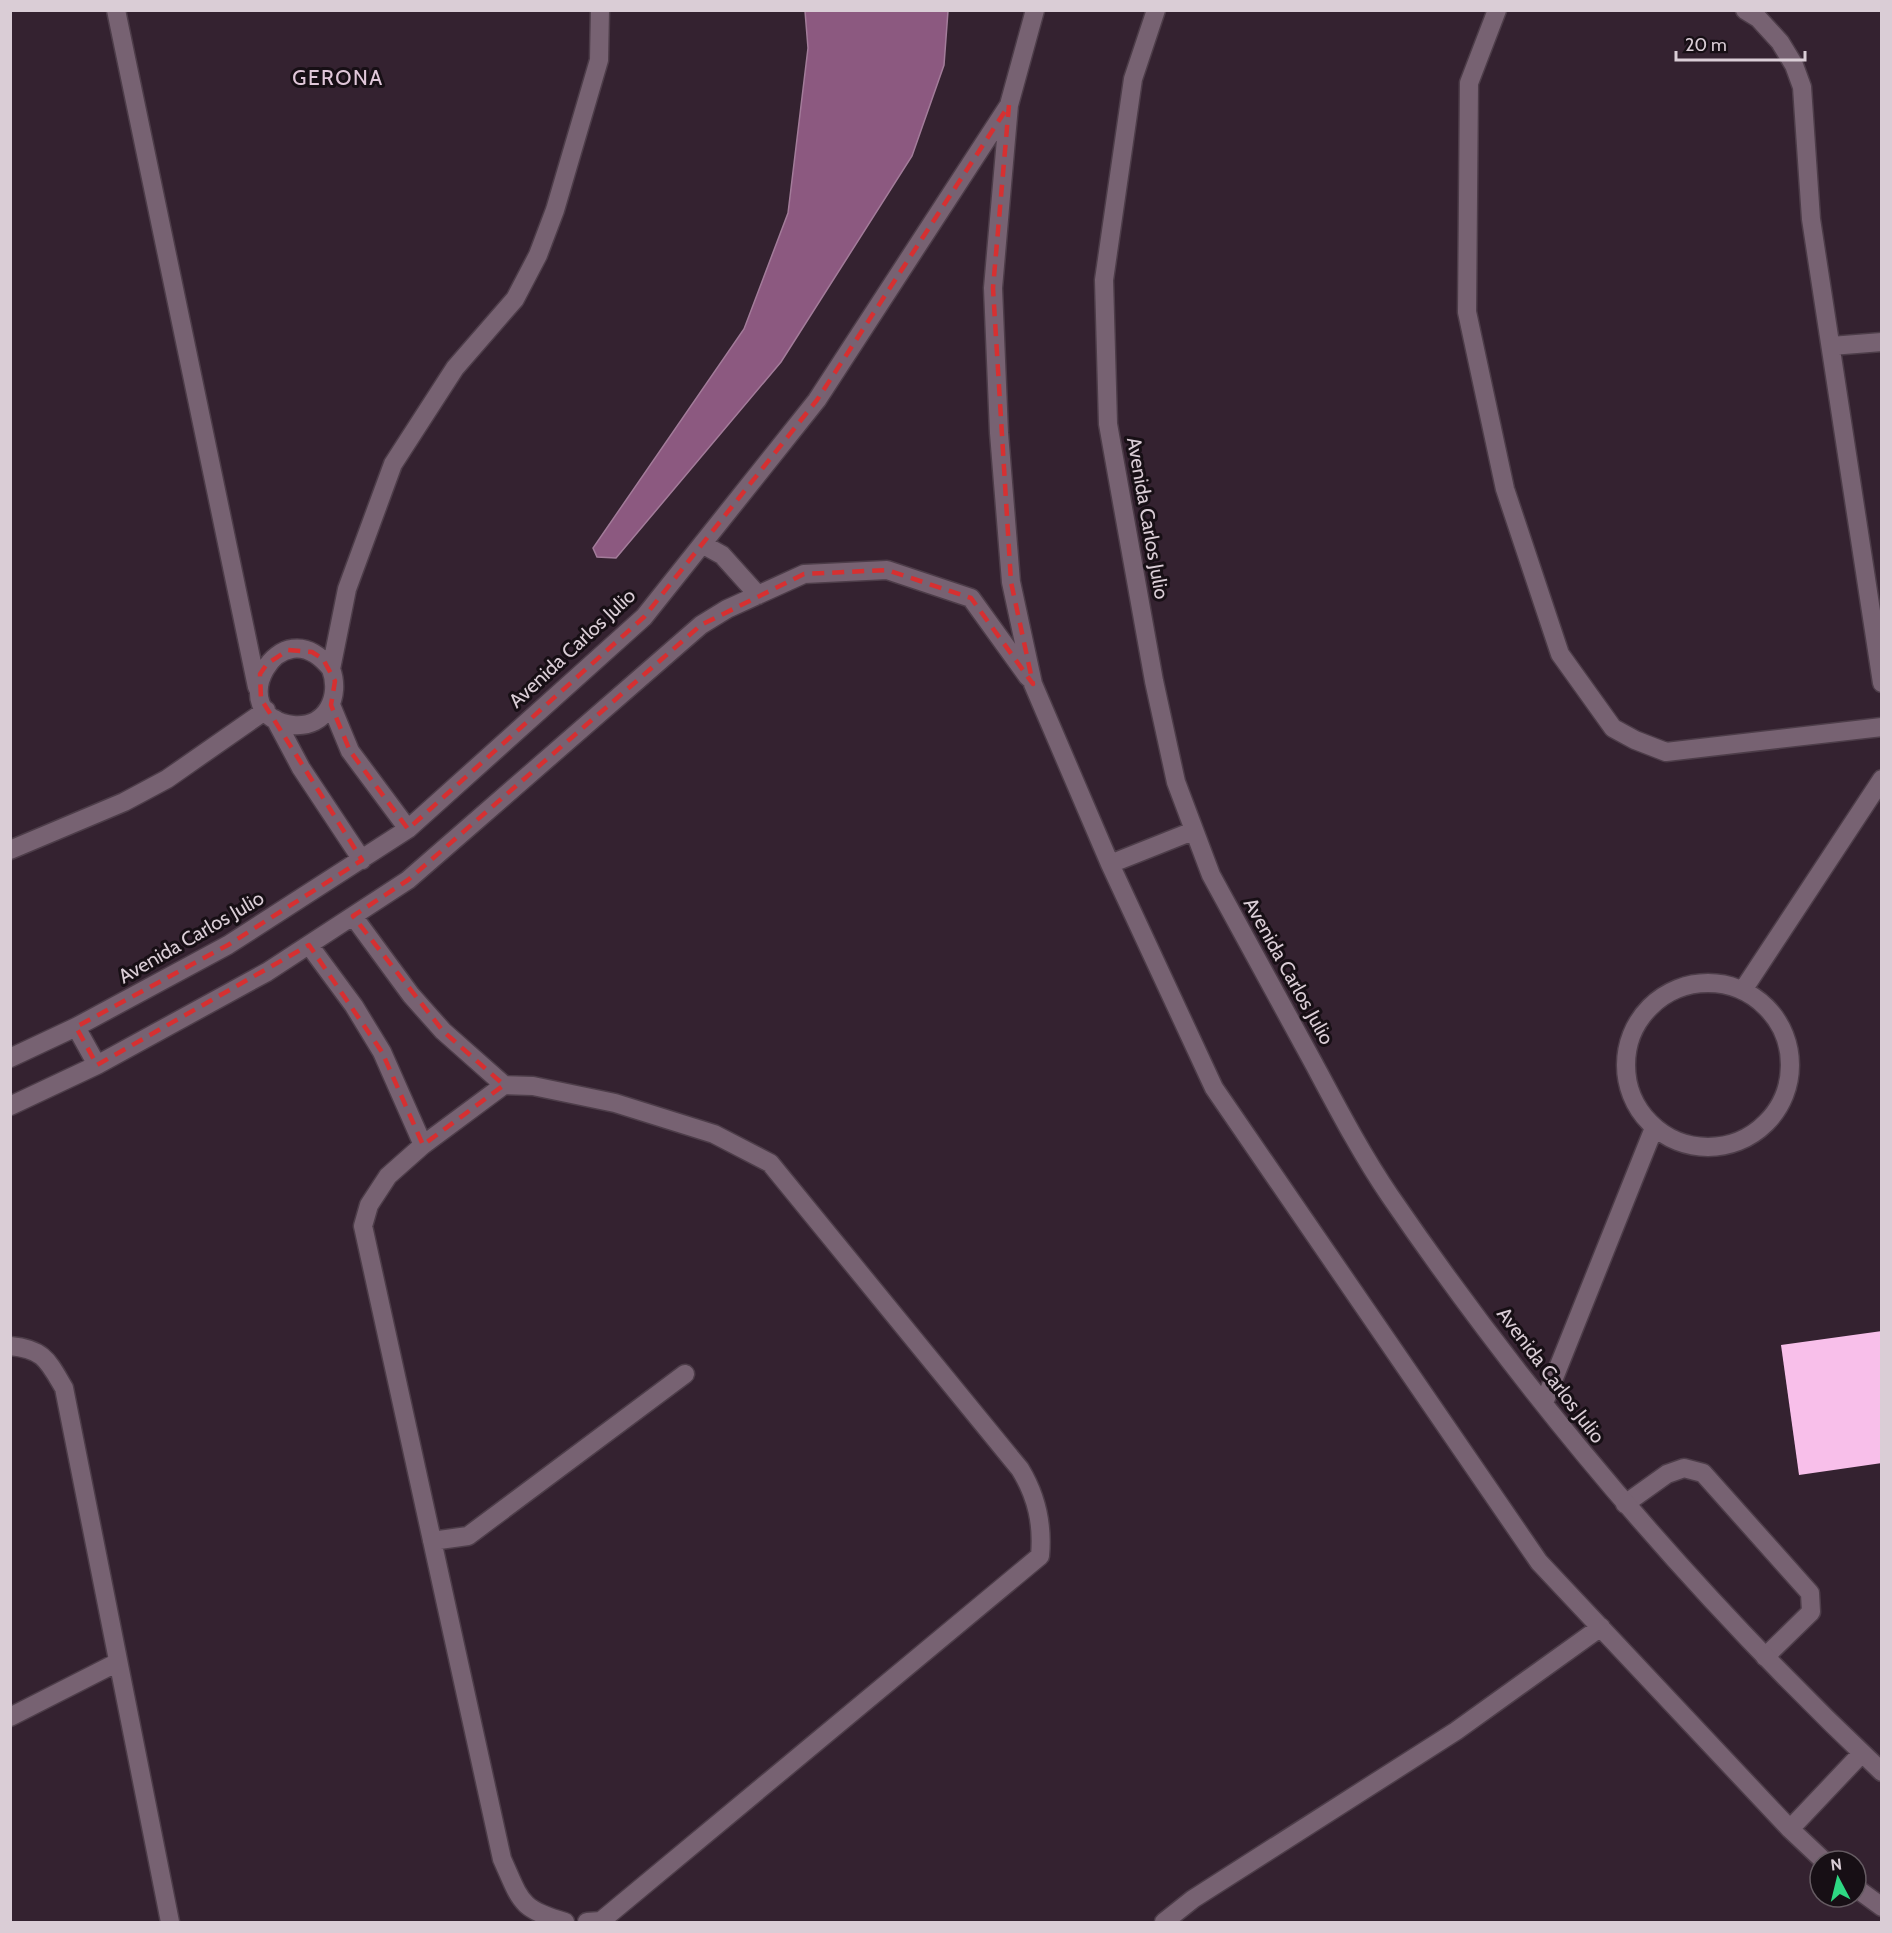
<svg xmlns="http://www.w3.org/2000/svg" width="1892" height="1933" font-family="Cabin,sans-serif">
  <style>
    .water { fill: #8c5980; stroke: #a37c9a; stroke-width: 1.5 }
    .building { fill: #f8bfea }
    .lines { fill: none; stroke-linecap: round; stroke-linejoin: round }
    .service-casing { stroke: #4d3d49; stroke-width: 21 }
    .minor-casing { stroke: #4d3d49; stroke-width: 21 }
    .service { stroke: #776272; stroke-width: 18 }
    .minor { stroke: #776272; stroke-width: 18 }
    .marked { fill: none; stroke: #d63031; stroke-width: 4.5; stroke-dasharray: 12 8; stroke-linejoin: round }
    .labels { text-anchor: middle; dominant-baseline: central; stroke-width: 6; stroke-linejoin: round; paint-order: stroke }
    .street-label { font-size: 20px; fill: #dacdd6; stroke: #170f15 }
    .neighbourhood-label { font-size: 21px; letter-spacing: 1.5px; fill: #e0c7d9; stroke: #170f15 }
  </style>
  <rect width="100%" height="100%" fill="#342230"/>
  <!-- water -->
  <path class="water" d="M 805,11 L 948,11 L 944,65 L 912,156 L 781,362 L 616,558 L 597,557 L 593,548 L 744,329 L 788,213 L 808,48 Z"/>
  <!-- building -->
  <path class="building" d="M 1882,1331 L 1882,1463 L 1799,1475 L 1781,1345 Z"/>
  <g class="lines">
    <defs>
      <path id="service" d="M 1625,1504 L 1667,1474 L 1684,1468 L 1703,1473 L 1810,1593 L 1811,1612 L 1765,1657"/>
      <path id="minor" d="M 116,10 L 257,687
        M 1156,10 L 1133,79 L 1104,280 L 1108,424 L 1154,681 L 1176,782 L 1211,875 C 1245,938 1280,1001 1314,1064 C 1338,1109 1362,1155 1390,1196 C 1533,1405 1698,1598 1882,1772
        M 1497,10 L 1469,83 L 1467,312 L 1505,489 L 1560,654 L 1613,728 L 1635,740 L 1666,752 L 1882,727
        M 1745,10 L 1758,18 L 1780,42 L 1794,65 L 1802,87 L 1811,219 L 1882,683
        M 1009,105 L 993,288 L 999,433 L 1011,582 L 1033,684 L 1110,864 L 1214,1088 L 1539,1562 L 1790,1829 L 1824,1861
        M 1831,346 L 1882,342
        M 702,544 L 722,555 L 758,595
        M 331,669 C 279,603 220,717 293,725 C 327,728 341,696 331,669 L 347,589 L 393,464 L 455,368 L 515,299 L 538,255 L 555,210 L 599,60 L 600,10
        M 331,705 L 350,751 L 408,829
        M 275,719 L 301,768 L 362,860
        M 10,850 L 124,802 L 167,779 L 266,710
        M 1110,864 L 1193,831
        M 353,916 L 411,995 L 443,1031 L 504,1085
        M 309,945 L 354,1006 L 382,1052 L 423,1145
        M1626 1065a82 82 0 1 1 164 0a82 82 0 1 1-164 0Z
        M 1743,990 L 1882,779
        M 76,1027 L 97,1065
        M 10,1058 L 76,1027 L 228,945 L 408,829 L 644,617 L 817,400 L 1009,105 L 1035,10
        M 10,1106 L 97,1065 L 267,972 L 408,880 L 701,625 L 727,609 L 804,574 L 887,570 L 971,598 L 1028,677
        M 10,1346 C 44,1349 48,1361 64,1388 L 170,1922
        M 1544,1403 L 1654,1128
        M 432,1541 L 468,1536 L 685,1374
        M 10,1717 L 118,1662
        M 1790,1829 L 1862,1753
        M 1856,1888 L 1882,1907
        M 565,1922 C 519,1909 521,1901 502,1859 L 363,1226 L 369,1205 L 388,1176 L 423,1145 L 504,1085 L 533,1086 L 615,1103 L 714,1134 L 770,1163 L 1020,1469 C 1037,1497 1043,1524 1040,1556 L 601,1921 L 587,1922
        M 1164,1922 L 1193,1899 L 1456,1731 L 1601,1627"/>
    </defs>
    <!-- service casing -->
    <use href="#service" class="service-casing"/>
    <!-- minor casing -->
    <use href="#minor" class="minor-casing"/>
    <!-- service -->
    <use href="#service" class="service"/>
    <!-- minor -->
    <use href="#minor" class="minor"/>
  </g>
  <!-- marked area -->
  <path class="marked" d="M 1009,105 L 993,288 L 1011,582 L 1033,684 L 971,598 L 887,570 L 804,574 L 701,625 L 408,880 L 353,916 L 443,1031 L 504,1085 L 423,1145 L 382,1052 L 309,945 L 97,1065 L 76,1027 L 228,945 L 362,860 L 261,699 L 260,674 L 267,664 L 288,650 L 312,652 L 323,659 L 335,681 L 331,705 L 350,751 L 408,829 L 644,617 L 817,400 Z"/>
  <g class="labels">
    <!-- street labels -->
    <g class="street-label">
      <text transform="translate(1148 518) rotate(80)">Avenida Carlos Julio</text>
      <text transform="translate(572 648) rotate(-43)">Avenida Carlos Julio</text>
      <text transform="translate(191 937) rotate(-30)">Avenida Carlos Julio</text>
      <text transform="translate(1289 971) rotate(61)">Avenida Carlos Julio</text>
      <text transform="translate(1551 1375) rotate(53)">Avenida Carlos Julio</text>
    </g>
    <!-- neighbourhood labels -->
    <g class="neighbourhood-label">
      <text x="338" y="77">GERONA</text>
    </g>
  </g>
  <!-- border -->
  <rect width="1892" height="1933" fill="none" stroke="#dacdd6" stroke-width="24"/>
  <!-- north arrow -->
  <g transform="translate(1838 1879) rotate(353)"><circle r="28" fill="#170f15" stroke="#655b62" stroke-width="1.5"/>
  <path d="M0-4.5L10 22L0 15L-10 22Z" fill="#2ed883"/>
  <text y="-9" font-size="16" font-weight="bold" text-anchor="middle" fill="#dacdd6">N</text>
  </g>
  <!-- scale -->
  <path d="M1676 51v9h129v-9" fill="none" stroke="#dacdd6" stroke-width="3"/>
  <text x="1685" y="51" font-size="18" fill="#dacdd6" stroke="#170f15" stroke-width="4.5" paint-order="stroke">20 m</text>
</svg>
